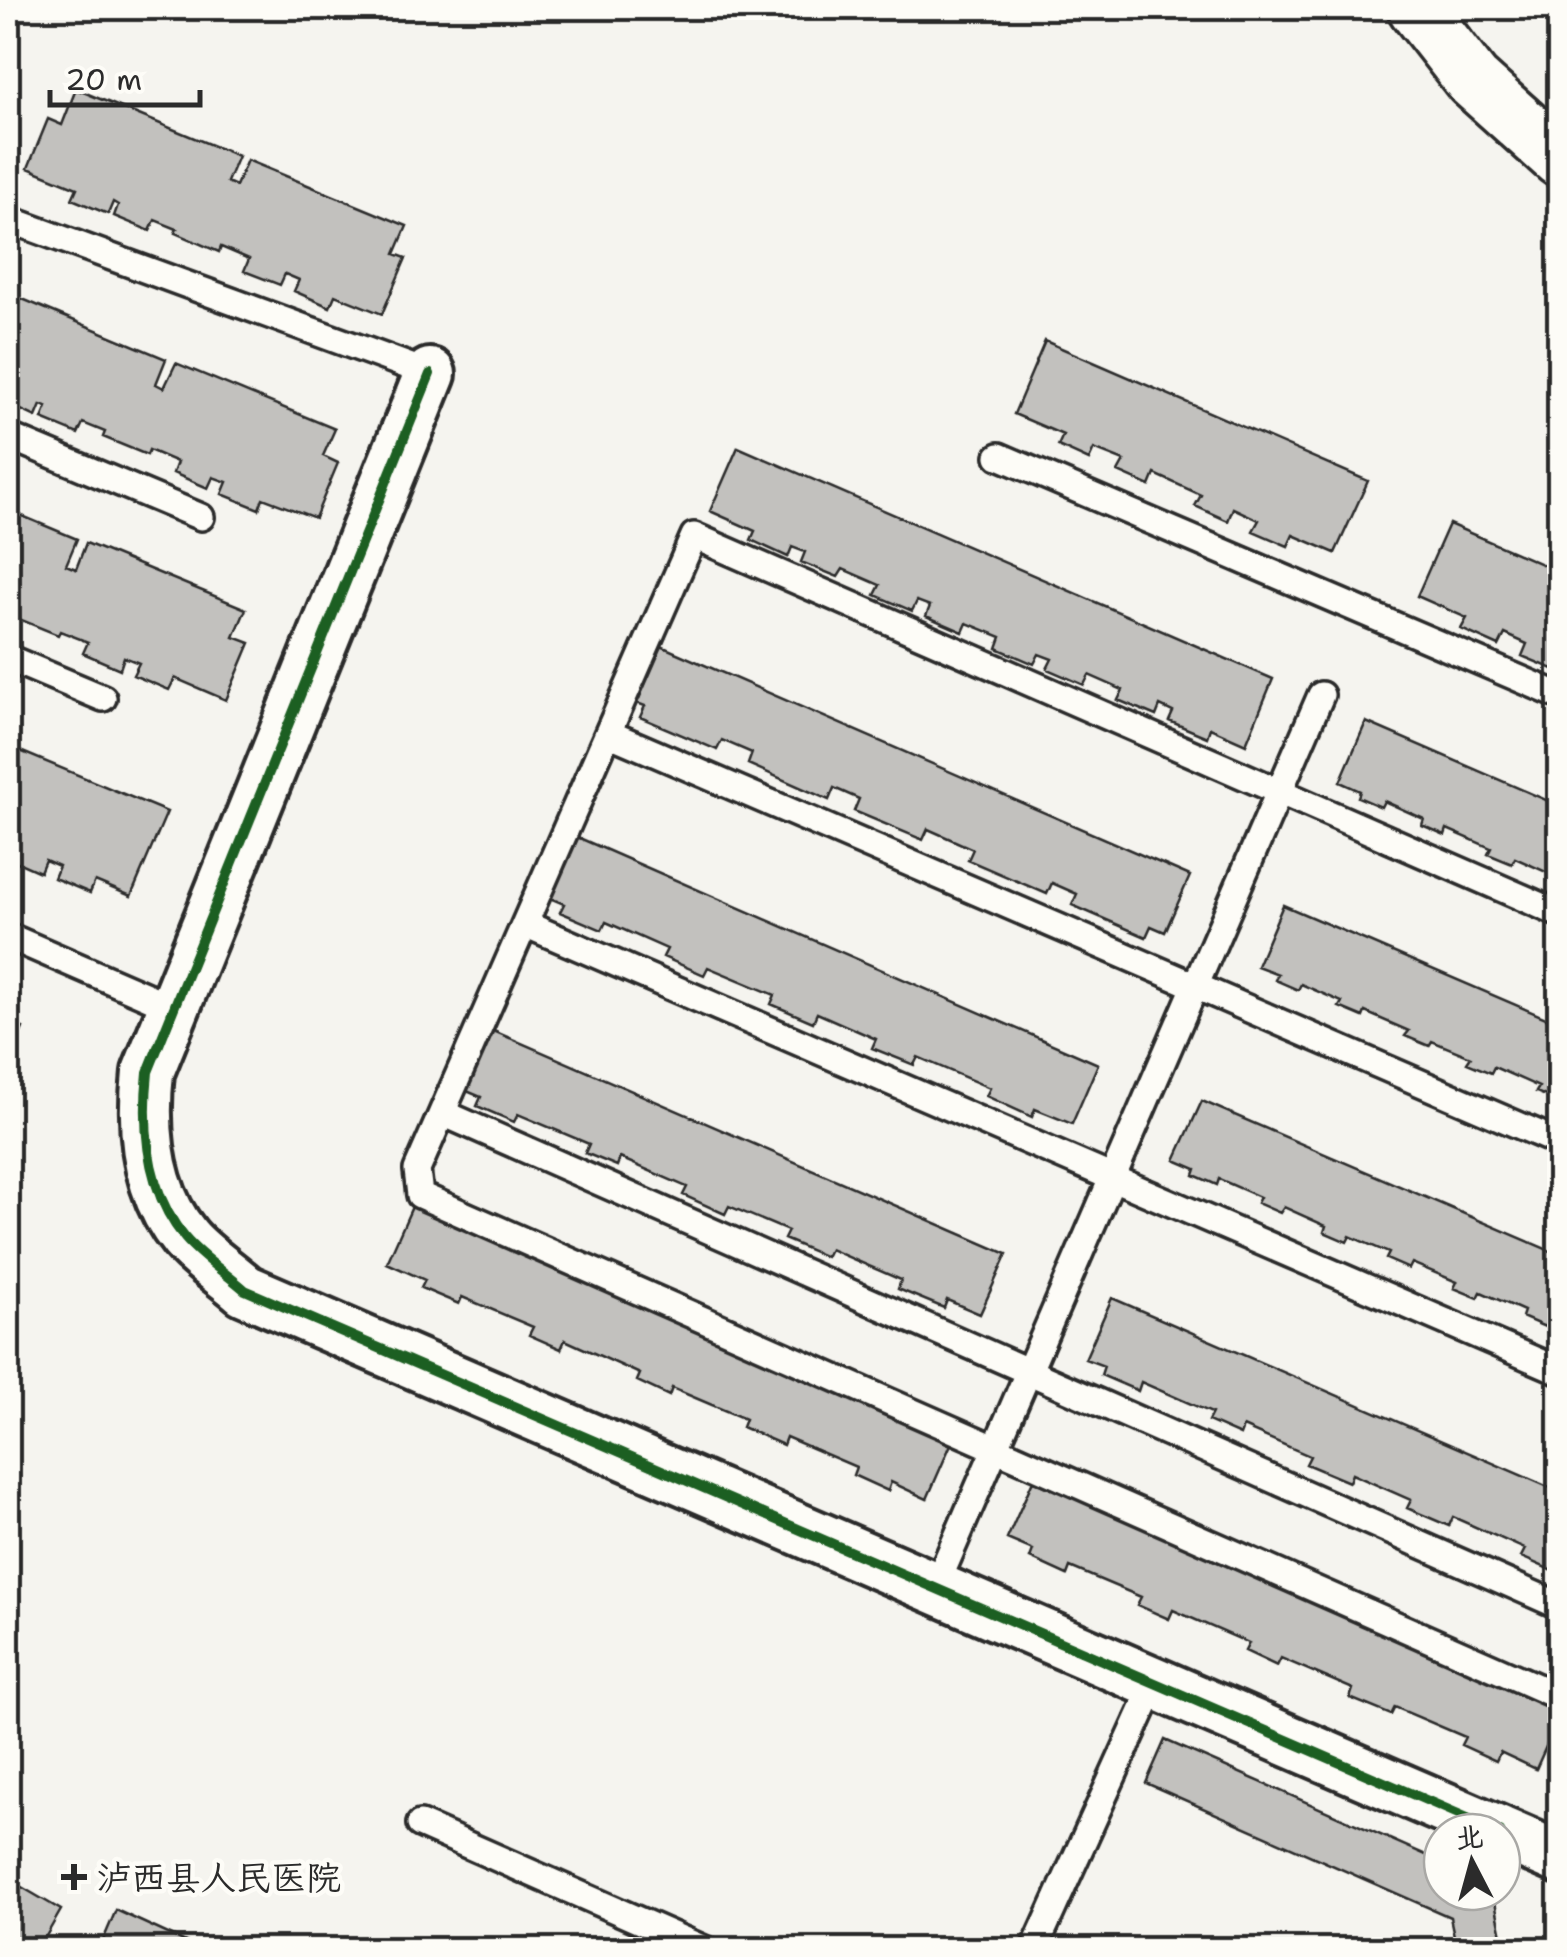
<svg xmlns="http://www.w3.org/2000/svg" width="1567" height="1957" font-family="'Shantell Sans','LXGW WenKai TC',sans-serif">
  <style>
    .building { fill: #c2c1be; stroke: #2b2b2b; stroke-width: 2.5 }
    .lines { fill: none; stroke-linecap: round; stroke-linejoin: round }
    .service-casing { stroke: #2b2b2b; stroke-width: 32 }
    .minor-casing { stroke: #2b2b2b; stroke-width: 58 }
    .secondary-casing { stroke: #2b2b2b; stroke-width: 62 }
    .service { stroke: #fdfcf7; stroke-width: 25 }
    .minor { stroke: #fdfcf7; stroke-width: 50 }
    .secondary { stroke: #fdfcf7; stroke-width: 55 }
    .cycleway-casing { stroke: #fdfcf7; stroke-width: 16 }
    .cycleway { stroke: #1b5e20; stroke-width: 10 }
    .poi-dot { fill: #2b2b2b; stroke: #fdfcf7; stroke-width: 4 }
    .labels { text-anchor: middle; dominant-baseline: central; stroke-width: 9; stroke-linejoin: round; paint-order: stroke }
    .poi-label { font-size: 35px; fill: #2b2b2b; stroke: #fdfcf7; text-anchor: start }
  </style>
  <rect width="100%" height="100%" fill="#f5f4ef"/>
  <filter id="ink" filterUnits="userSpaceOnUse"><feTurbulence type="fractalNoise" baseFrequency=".01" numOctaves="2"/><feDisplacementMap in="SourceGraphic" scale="20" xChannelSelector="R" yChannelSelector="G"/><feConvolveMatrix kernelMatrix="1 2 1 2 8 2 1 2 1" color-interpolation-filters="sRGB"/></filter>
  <g filter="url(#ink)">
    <!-- building -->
    <path class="building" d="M 76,89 L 238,156 L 227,182 L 236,186 L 247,160 L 407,226 L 395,254 L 406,258 L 382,314 L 335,295 L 330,307 L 294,291 L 299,280 L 285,274 L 280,285 L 244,271 L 249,259 L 221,247 L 219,252 L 175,233 L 177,229 L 155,220 L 150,231 L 114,216 L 118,205 L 113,202 L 108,214 L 72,199 L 77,188 L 28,168 L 48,119 L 62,125 Z
      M 8,293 L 166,359 L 156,384 L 164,388 L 176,363 L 335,429 L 323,456 L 338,463 L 315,518 L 263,498 L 259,509 L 222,494 L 227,482 L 213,477 L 208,488 L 173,473 L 177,462 L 149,450 L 147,455 L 103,437 L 105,432 L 83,423 L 78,434 L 42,419 L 47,407 L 41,405 L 36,417 L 8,404 Z
      M 1045,341 L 1368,481 L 1335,553 L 1293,535 L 1288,546 L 1253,531 L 1259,520 L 1233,508 L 1228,521 L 1195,506 L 1201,495 L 1155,474 L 1150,486 L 1118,472 L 1124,461 L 1094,449 L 1089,460 L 1058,446 L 1063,435 L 1014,414 Z
      M 738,447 L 1273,679 L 1246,744 L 1210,728 L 1207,737 L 1169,721 L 1173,712 L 1160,706 L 1156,716 L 1118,700 L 1123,690 L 1089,675 L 1084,685 L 1047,669 L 1052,659 L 1039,654 L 1034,664 L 997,648 L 1001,637 L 967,623 L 963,632 L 926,616 L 930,606 L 917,601 L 912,611 L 875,595 L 880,585 L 843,569 L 838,577 L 801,562 L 805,552 L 792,547 L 788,557 L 751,540 L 755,531 L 710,511 Z
      M 8,510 L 77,539 L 66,565 L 76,569 L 86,543 L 246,609 L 234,637 L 250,643 L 226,700 L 175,678 L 169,690 L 133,675 L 139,663 L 124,657 L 120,669 L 83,653 L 88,642 L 60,631 L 58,635 L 14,617 L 16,613 L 8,609 Z
      M 1449,524 L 1560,572 L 1560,658 L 1553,669 L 1522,656 L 1527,644 L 1505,634 L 1499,646 L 1461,629 L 1467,618 L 1417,596 Z
      M 661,646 L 1190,876 L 1165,932 L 1151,926 L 1146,937 L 1072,905 L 1077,894 L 1052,883 L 1047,894 L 968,860 L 973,849 L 928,829 L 923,840 L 854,811 L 859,799 L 834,788 L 829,800 L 748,764 L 752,753 L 722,740 L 717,750 L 640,717 L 645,706 L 637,703 Z
      M 1366,722 L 1560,806 L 1560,885 L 1550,881 L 1553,875 L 1515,858 L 1512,864 L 1488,854 L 1491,848 L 1447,829 L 1445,835 L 1422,825 L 1424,819 L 1384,801 L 1381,807 L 1358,797 L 1360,791 L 1340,782 Z
      M 8,746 L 167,812 L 131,896 L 95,881 L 90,893 L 54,878 L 59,866 L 45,860 L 40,872 L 8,858 Z
      M 577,837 L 1098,1064 L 1072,1124 L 1035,1109 L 1032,1117 L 986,1096 L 990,1088 L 918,1057 L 914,1065 L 872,1048 L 876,1039 L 817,1013 L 813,1022 L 771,1004 L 775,995 L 708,967 L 704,975 L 663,957 L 667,949 L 606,922 L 602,930 L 560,912 L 564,904 L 550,898 Z
      M 1283,905 L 1560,1024 L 1560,1102 L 1536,1092 L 1539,1087 L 1494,1067 L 1491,1073 L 1467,1063 L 1471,1057 L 1432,1041 L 1429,1046 L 1405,1036 L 1409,1031 L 1365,1012 L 1363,1017 L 1339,1007 L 1342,1002 L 1301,984 L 1298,990 L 1275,980 L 1278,974 L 1257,966 Z
      M 8,1022 L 23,1028 L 8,1065 Z
      M 489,1029 L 1007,1254 L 980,1314 L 947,1300 L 944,1308 L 898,1289 L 901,1280 L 830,1249 L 826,1257 L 784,1239 L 788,1231 L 729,1206 L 725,1214 L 683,1195 L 687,1187 L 620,1158 L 617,1166 L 585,1153 L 589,1144 L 518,1114 L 514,1122 L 477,1106 L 481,1097 L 462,1089 Z
      M 1202,1101 L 1560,1255 L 1560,1326 L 1547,1321 L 1545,1327 L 1522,1317 L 1524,1311 L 1481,1292 L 1478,1298 L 1454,1288 L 1457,1282 L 1412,1263 L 1409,1269 L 1386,1259 L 1389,1253 L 1350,1236 L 1347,1242 L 1324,1232 L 1326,1226 L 1284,1207 L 1280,1213 L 1257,1203 L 1260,1197 L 1219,1179 L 1217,1185 L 1194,1175 L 1196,1169 L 1175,1160 Z
      M 415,1200 L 955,1435 L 927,1499 L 891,1482 L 888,1491 L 853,1475 L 856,1467 L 786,1437 L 783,1445 L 742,1427 L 745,1419 L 672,1388 L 669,1396 L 637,1381 L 640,1374 L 565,1340 L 561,1349 L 529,1335 L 533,1327 L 462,1297 L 459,1304 L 421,1288 L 425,1280 L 387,1263 Z
      M 1112,1298 L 1560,1492 L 1560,1574 L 1521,1557 L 1525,1549 L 1453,1517 L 1449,1526 L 1407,1508 L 1411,1500 L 1352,1474 L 1349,1482 L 1306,1464 L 1310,1456 L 1243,1427 L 1240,1435 L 1208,1421 L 1212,1413 L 1141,1382 L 1138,1391 L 1101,1375 L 1104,1366 L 1085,1359 Z
      M 1034,1478 L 1560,1706 L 1560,1715 L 1536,1769 L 1500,1752 L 1496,1761 L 1461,1745 L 1465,1737 L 1395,1707 L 1391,1715 L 1350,1698 L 1353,1689 L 1281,1658 L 1277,1666 L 1245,1651 L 1249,1643 L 1173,1610 L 1169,1619 L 1137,1605 L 1141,1597 L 1070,1567 L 1067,1575 L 1030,1558 L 1033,1550 L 1007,1539 Z
      M 1165,1740 L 1442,1862 L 1442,1892 L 1493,1892 L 1505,1950 L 1457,1950 L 1450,1917 L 1146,1783 Z
      M 8,1879 L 61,1910 L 38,1950 L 8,1950 Z
      M 116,1910 L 203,1950 L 99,1950 Z"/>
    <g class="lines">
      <defs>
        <path id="service" d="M 8,219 L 430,374
          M 8,436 L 201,517
          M 999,456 L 1560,696
          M 8,658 L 103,698
          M 608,733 L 1560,1143
          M 1560,914 L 694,536 L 417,1170 L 420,1195 L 1560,1697
          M 525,924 L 1560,1371
          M 8,936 L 174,1008
          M 443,1113 L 1560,1606
          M 935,1588 L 1321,695
          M 420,1824 L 706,1950
          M 1034,1950 L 1155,1683"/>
        <path id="minor" d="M 430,374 L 148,1072 C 142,1129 147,1192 185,1238 C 201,1257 226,1273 245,1290 L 1500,1832
          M 1502,1833 L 1560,1858"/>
        <path id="secondary" d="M 1416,8 L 1473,81 L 1560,159"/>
      </defs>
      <!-- service casing -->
      <use href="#service" class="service-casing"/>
      <!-- minor casing -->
      <use href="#minor" class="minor-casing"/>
      <!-- secondary casing -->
      <use href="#secondary" class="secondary-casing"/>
      <!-- service -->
      <use href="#service" class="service"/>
      <!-- minor -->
      <use href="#minor" class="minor"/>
      <!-- secondary -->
      <use href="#secondary" class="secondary"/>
      <defs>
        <path id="cycleway" d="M 430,374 L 148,1072 C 142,1129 147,1192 185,1238 C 201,1257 226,1273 245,1290 L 1500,1832"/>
      </defs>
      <!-- cycleway casing -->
      <use href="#cycleway" class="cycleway-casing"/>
      <!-- cycleway -->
      <use href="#cycleway" class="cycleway"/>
    </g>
  </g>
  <!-- markers -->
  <path class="poi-dot" d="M69 1862h10v10h10v10h-10v10h-10v-10h-10v-10h10z"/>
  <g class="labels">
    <!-- poi labels -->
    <g class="poi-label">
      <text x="96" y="1877">泸西县人民医院</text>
    </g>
  </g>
  <!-- margin -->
  <rect width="1567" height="1957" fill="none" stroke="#fdfcf7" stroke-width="40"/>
  <rect x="20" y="20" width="1527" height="1917" fill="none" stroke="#2b2b2b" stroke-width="4" filter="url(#ink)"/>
  <!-- north arrow -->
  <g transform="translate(1472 1862) rotate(354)"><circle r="48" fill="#fdfcf7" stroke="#a9a8a5" stroke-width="2.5"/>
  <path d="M0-8L18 38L0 25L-18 38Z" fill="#2b2b2b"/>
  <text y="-15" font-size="28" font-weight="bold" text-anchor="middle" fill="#2b2b2b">北</text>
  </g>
  <!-- scale -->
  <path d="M50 90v15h150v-15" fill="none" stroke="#2b2b2b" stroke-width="5"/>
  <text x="65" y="90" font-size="30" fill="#2b2b2b" stroke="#fdfcf7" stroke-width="8" paint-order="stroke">20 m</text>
</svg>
